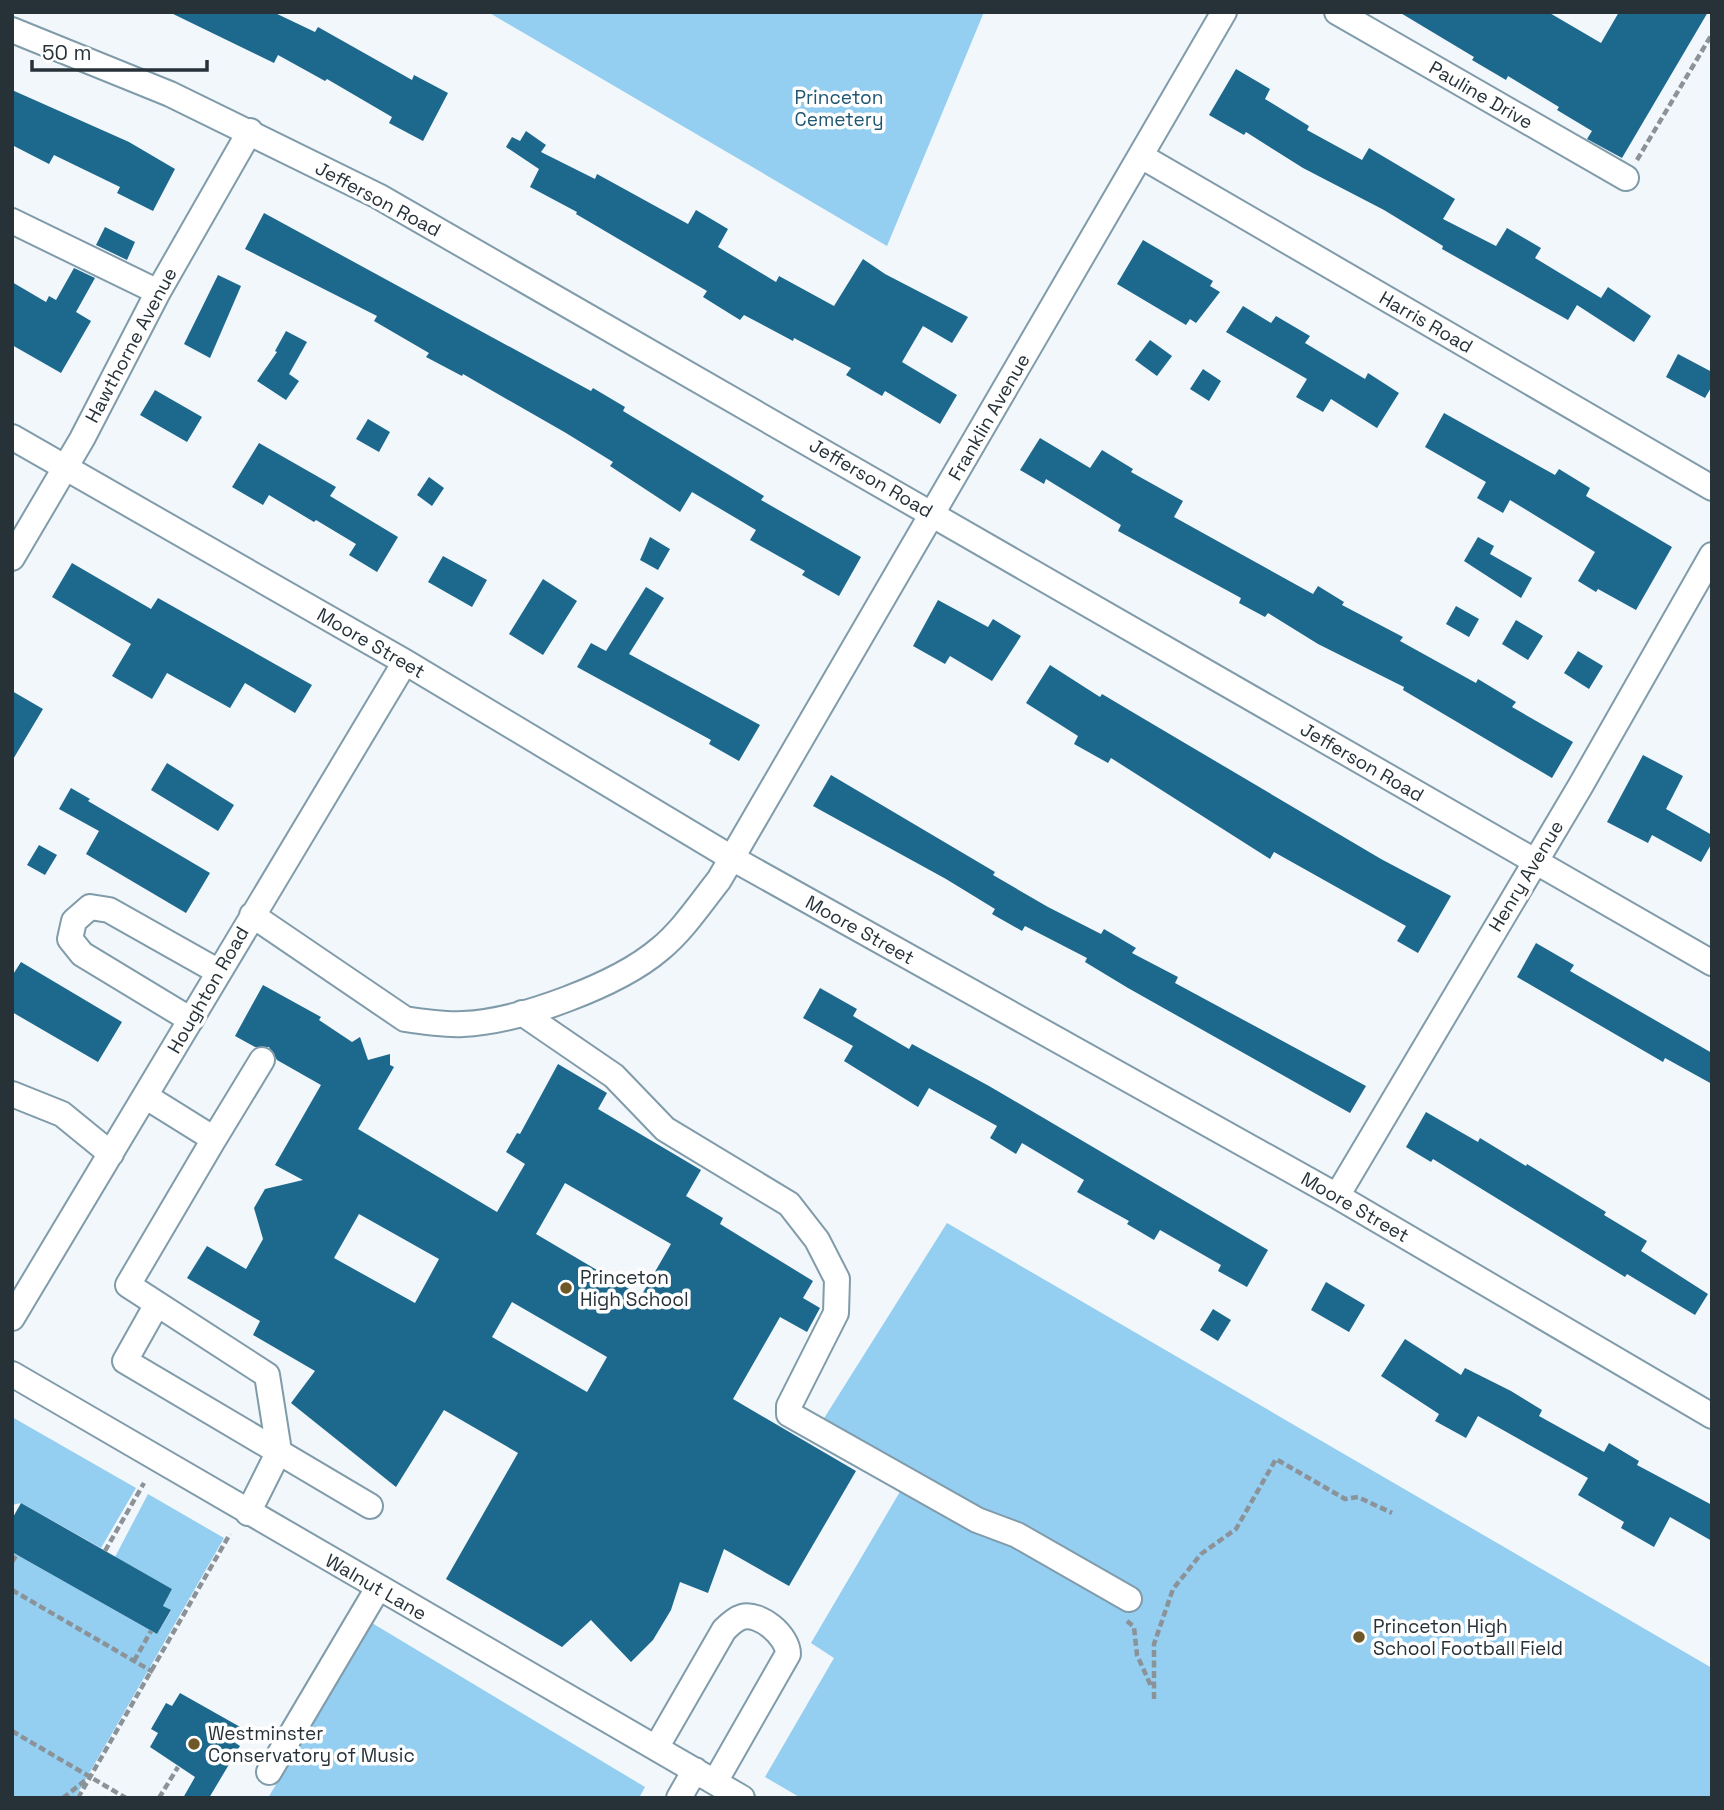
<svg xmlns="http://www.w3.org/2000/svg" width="1724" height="1810" font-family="'Space Grotesk',sans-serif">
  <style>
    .green { fill: #94cef0 }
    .building { fill: #1d698e; fill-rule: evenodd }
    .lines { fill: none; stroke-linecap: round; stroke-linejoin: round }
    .minor-casing { stroke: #809baa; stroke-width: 28 }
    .path { stroke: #8b9398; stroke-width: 4.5; stroke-dasharray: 7 3.5; stroke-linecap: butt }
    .minor { stroke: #fff; stroke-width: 24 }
    .poi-dot { fill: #6e5828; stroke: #fff; stroke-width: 2.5 }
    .labels { text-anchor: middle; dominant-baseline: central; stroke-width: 7; stroke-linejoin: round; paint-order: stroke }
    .street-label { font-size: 19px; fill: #273238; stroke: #fff }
    .park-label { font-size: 19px; fill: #1f5672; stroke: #fff }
    .poi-label { font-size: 19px; fill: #273238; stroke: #fff; text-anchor: start }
  </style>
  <rect width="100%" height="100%" fill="#f2f7fb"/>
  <!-- green -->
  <path class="green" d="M 488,12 L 984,12 L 887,246 Z
    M 947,1223 L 1712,1668 L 1712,1798 L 801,1798 L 765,1777 L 834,1658 L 811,1643 L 908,1478 L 821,1423 Z
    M 12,1417 L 136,1488 L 101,1548 L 21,1503 L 12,1505 Z
    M 148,1494 L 224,1538 L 75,1798 L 12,1798 L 12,1552 L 157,1634 L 171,1611 L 163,1606 L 172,1589 L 115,1557 Z
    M 372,1623 L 645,1787 L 639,1798 L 268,1798 Z"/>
  <!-- building -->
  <path class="building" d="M 169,12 L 273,12 L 315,32 L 318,27 L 412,80 L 414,75 L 448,93 L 423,141 L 389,123 L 392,117 L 327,79 L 325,81 L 278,55 L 274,63 Z
    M 1399,12 L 1548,12 L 1601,43 L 1619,12 L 1708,12 L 1622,158 L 1587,139 L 1592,131 L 1557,110 L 1559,107 L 1508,76 L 1506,80 L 1472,60 L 1474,57 Z
    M 1236,69 L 1270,89 L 1265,99 L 1309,126 L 1307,130 L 1362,160 L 1369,148 L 1455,199 L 1443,219 L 1496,246 L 1507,228 L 1541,248 L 1535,258 L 1601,298 L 1608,287 L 1651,316 L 1634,342 L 1577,305 L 1568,320 L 1442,249 L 1443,246 L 1384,210 L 1303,168 L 1246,132 L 1244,135 L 1209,115 Z
    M 12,90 L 129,142 L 175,169 L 153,211 L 117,193 L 120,187 L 54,155 L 49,164 L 12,145 Z
    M 526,131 L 546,145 L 541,152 L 595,179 L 597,174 L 688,224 L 696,210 L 728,229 L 718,247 L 776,282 L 779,276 L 834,306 L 863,259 L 885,274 L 968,317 L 952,343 L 923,326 L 902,362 L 957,395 L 940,424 L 885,391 L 882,396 L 846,375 L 851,368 L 794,338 L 793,341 L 744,315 L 740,320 L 703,297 L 707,291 L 576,214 L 577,212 L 530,187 L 539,169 L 506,147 L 512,137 L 520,141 Z
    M 264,213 L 591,391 L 593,388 L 625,407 L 623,411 L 764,496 L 761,500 L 861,557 L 839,596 L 802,575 L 805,571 L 750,540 L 756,530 L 692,492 L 680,512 L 610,466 L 613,462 L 566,433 L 463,374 L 462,376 L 426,357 L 429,353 L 374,321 L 377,316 L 245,249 Z
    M 105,227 L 135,242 L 127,260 L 96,245 Z
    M 1143,240 L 1213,281 L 1210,286 L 1220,292 L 1196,323 L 1190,319 L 1186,325 L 1117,284 Z
    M 74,268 L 95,278 L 76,312 L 91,321 L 61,373 L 12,345 L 12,282 L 46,302 L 49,296 L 56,300 Z
    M 218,275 L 241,286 L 210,358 L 184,344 Z
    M 1243,306 L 1271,323 L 1276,316 L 1310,336 L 1305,343 L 1365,379 L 1368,373 L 1399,393 L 1377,428 L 1331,399 L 1323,412 L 1296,397 L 1307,379 L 1226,332 Z
    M 286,331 L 307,342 L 289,374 L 299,381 L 286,400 L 257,381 L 277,352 L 275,351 Z
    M 1150,340 L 1172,356 L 1157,376 L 1135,360 Z
    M 1678,354 L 1712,372 L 1712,386 L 1705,398 L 1666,377 Z
    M 1203,369 L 1221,381 L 1209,401 L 1190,389 Z
    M 155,390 L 202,417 L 187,442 L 140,415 Z
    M 1444,413 L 1555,475 L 1559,469 L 1590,488 L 1586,496 L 1672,547 L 1636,610 L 1598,589 L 1596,592 L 1578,581 L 1595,552 L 1510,500 L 1503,513 L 1477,498 L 1486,482 L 1425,447 Z
    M 368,419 L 390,432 L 379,452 L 356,439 Z
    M 1040,438 L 1090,468 L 1102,450 L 1133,469 L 1131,472 L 1183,501 L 1174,517 L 1313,594 L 1318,586 L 1344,602 L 1342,605 L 1403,637 L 1400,641 L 1476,683 L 1478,679 L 1516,702 L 1512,707 L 1573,742 L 1552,778 L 1403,690 L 1404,687 L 1318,644 L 1268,613 L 1265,617 L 1239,603 L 1241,598 L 1118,531 L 1121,525 L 1046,479 L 1044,484 L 1020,470 Z
    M 259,443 L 336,487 L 330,496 L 398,537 L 377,572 L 349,555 L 356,544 L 316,520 L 314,522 L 269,495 L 263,505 L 232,487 Z
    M 429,477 L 444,488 L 432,506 L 417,495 Z
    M 650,537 L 670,549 L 658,570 L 640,560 Z
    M 1478,537 L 1494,546 L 1490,554 L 1532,578 L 1521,598 L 1464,561 Z
    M 443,556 L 487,580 L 472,607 L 428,582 Z
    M 72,563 L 151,609 L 158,598 L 312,685 L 295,713 L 245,683 L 230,708 L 167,673 L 152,699 L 112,676 L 131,644 L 52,597 Z
    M 543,579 L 577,601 L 543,655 L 509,634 Z
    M 646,587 L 664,598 L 629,654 L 760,725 L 739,761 L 709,744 L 711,740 L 577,667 L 591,643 L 606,651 Z
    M 938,600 L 988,627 L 993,619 L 1021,636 L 992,681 L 950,656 L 945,664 L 913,646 Z
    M 1456,606 L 1479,619 L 1469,637 L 1446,624 Z
    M 1516,620 L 1543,636 L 1528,660 L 1502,644 Z
    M 1578,651 L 1603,666 L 1589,689 L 1564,673 Z
    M 1050,665 L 1100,697 L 1102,694 L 1134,713 L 1381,859 L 1451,896 L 1418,953 L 1397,941 L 1406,926 L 1274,852 L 1270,859 L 1111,758 L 1108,763 L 1074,744 L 1078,736 L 1026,703 Z
    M 12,691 L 43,709 L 12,761 Z
    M 1643,755 L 1683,776 L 1666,809 L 1712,835 L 1712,843 L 1701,862 L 1652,835 L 1648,843 L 1607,822 Z
    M 167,763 L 234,805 L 218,831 L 151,790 Z
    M 831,775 L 995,872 L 993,875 L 1048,907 L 1101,934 L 1104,929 L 1136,948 L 1132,953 L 1178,977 L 1175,983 L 1366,1086 L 1350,1113 L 1128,988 L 1085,962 L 1087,958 L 1025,926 L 1022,931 L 992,914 L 995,909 L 946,879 L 813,806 Z
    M 71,788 L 90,799 L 88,801 L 210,873 L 186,913 L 86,854 L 99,831 L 59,809 Z
    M 39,845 L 57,855 L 45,875 L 27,865 Z
    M 1536,943 L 1574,965 L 1570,971 L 1712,1053 L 1712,1084 L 1665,1058 L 1663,1062 L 1517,977 Z
    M 21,962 L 122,1022 L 98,1062 L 12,1012 L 12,976 Z
    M 263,985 L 321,1017 L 319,1020 L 352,1042 L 360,1037 L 368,1060 L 390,1054 L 390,1065 L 394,1067 L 358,1129 L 497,1212 L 525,1164 L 506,1152 L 517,1133 L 520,1134 L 558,1064 L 607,1093 L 598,1109 L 701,1170 L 686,1196 L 723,1218 L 720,1224 L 813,1281 L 803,1298 L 820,1308 L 807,1332 L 780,1317 L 733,1399 L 856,1471 L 789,1586 L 724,1549 L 708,1593 L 680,1582 L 671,1610 L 653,1640 L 631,1662 L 591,1620 L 562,1647 L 446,1579 L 518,1453 L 444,1410 L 396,1487 L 291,1403 L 315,1371 L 253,1335 L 260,1321 L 187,1278 L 207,1246 L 246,1269 L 263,1239 L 254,1208 L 265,1189 L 303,1180 L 275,1165 L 321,1085 L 277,1060 L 269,1047 L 255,1047 L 235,1036 ZM 565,1183 L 671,1244 L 641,1296 L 536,1234 ZM 359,1214 L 439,1259 L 415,1303 L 334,1258 ZM 512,1302 L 607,1357 L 587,1392 L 492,1337 Z
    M 820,988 L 857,1009 L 853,1016 L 909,1049 L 912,1044 L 989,1086 L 1268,1250 L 1247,1287 L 1218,1271 L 1221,1265 L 1160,1230 L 1154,1240 L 1127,1224 L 1129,1221 L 1077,1192 L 1084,1180 L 1022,1143 L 1016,1154 L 990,1138 L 997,1126 L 929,1088 L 918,1107 L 844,1061 L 853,1046 L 803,1018 Z
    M 1426,1112 L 1478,1142 L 1480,1138 L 1526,1166 L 1527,1164 L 1606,1212 L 1604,1215 L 1647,1241 L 1641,1251 L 1708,1294 L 1695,1315 L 1627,1274 L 1625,1277 L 1433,1159 L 1431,1162 L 1406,1147 Z
    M 1326,1282 L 1365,1305 L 1349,1332 L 1311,1310 Z
    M 1213,1309 L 1231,1320 L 1218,1341 L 1200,1330 Z
    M 1405,1339 L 1461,1375 L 1465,1368 L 1511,1391 L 1542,1410 L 1539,1416 L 1604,1452 L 1609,1443 L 1639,1461 L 1637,1465 L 1712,1505 L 1712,1541 L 1670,1517 L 1654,1547 L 1621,1528 L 1624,1522 L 1578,1495 L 1588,1478 L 1478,1416 L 1466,1438 L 1435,1421 L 1439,1414 L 1381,1376 Z
    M 21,1503 L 172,1589 L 163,1606 L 171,1610 L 157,1634 L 12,1552 L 12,1519 Z
    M 180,1693 L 242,1728 L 234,1742 L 240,1746 L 209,1798 L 183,1798 L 195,1777 L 150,1747 L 158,1733 L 151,1729 L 166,1703 L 172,1706 Z"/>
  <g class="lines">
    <defs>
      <path id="minor" d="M 1337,12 L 1626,178
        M 12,30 L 170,94 L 378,196 L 1712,963
        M 1141,156 L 1712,488
        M 12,221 L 158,292
        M 12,437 L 405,662 L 730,857 L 1337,1196 L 1712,1416
        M 12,558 L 82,439 L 158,292 L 250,131
        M 252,915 L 405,1019 C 424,1022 444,1025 463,1024 C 518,1022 618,985 660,949 C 683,930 700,904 719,880 L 1224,12
        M 522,1013 L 614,1076 L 665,1129 L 789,1204 L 817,1240 L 837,1279 L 836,1313 L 789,1406 L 789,1414 L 977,1520 L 1017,1535 L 1129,1599
        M 191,1020 L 82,954 L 70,939 L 74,921 L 90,907 L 109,910 L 219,972
        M 12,1094 L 62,1114 L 111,1154
        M 145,1096 L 214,1139 L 128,1285 L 267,1375 L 279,1451 L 248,1513
        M 214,1139 L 262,1060
        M 1337,1196 L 1581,785 L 1712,555
        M 157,1304 L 125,1361 L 370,1506
        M 12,1318 L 405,662
        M 12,1374 L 742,1798
        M 656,1748 L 724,1630 C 729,1625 735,1619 742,1617 C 760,1612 788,1636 788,1654 L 715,1782
        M 269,1772 L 378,1588
        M 679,1798 L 695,1770"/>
    </defs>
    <!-- minor casing -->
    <use href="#minor" class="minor-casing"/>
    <!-- path -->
    <path class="path" d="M 1637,160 L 1712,34
      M 105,1551 L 144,1483
      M 12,1562 L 17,1554
      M 12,1590 L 153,1672
      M 1127,1621 L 1134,1627 L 1137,1655 L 1151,1686
      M 134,1661 L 151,1631
      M 1154,1699 L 1154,1644 L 1173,1589 L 1201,1554 L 1236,1529 L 1276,1459 L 1345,1499 L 1358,1497 L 1392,1513
      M 12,1731 L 126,1798
      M 63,1798 L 87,1779
      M 78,1798 L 230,1534
      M 159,1798 L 178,1767"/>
    <!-- minor -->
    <use href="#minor" class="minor"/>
  </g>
  <!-- markers -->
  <g class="poi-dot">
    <circle cx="566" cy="1288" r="7"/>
    <circle cx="1359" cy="1637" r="7"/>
    <circle cx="194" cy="1744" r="7"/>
  </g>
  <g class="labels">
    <!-- street labels -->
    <g class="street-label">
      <text transform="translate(1481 95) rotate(30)">Pauline Drive</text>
      <text transform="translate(378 199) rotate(28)">Jefferson Road</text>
      <text transform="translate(1426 322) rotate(30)">Harris Road</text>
      <text transform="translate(131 345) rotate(-62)">Hawthorne Avenue</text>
      <text transform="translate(989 417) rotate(-60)">Franklin Avenue</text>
      <text transform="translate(871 478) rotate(30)">Jefferson Road</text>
      <text transform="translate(371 643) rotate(30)">Moore Street</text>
      <text transform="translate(1362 762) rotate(30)">Jefferson Road</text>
      <text transform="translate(1526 876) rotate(-59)">Henry Avenue</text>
      <text transform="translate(860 930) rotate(29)">Moore Street</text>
      <text transform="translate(208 990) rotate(-60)">Houghton Road</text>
      <text transform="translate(1355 1207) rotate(30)">Moore Street</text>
      <text transform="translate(376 1587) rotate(30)">Walnut Lane</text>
    </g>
    <!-- park labels -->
    <g class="park-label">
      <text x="839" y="97">Princeton<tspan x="839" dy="22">Cemetery</tspan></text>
    </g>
    <!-- poi labels -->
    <g class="poi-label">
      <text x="580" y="1277">Princeton<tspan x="580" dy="22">High School</tspan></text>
      <text x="1373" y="1626">Princeton High<tspan x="1373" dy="22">School Football Field</tspan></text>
      <text x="208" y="1733">Westminster<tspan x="208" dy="22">Conservatory of Music</tspan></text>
    </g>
  </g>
  <!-- border -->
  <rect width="1724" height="1810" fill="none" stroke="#273238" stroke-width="28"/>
  <!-- scale -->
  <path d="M32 60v10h175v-10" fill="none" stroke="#273238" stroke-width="3.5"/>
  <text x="42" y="60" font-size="21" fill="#273238" stroke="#ffffff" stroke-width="5" paint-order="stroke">50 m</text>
</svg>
